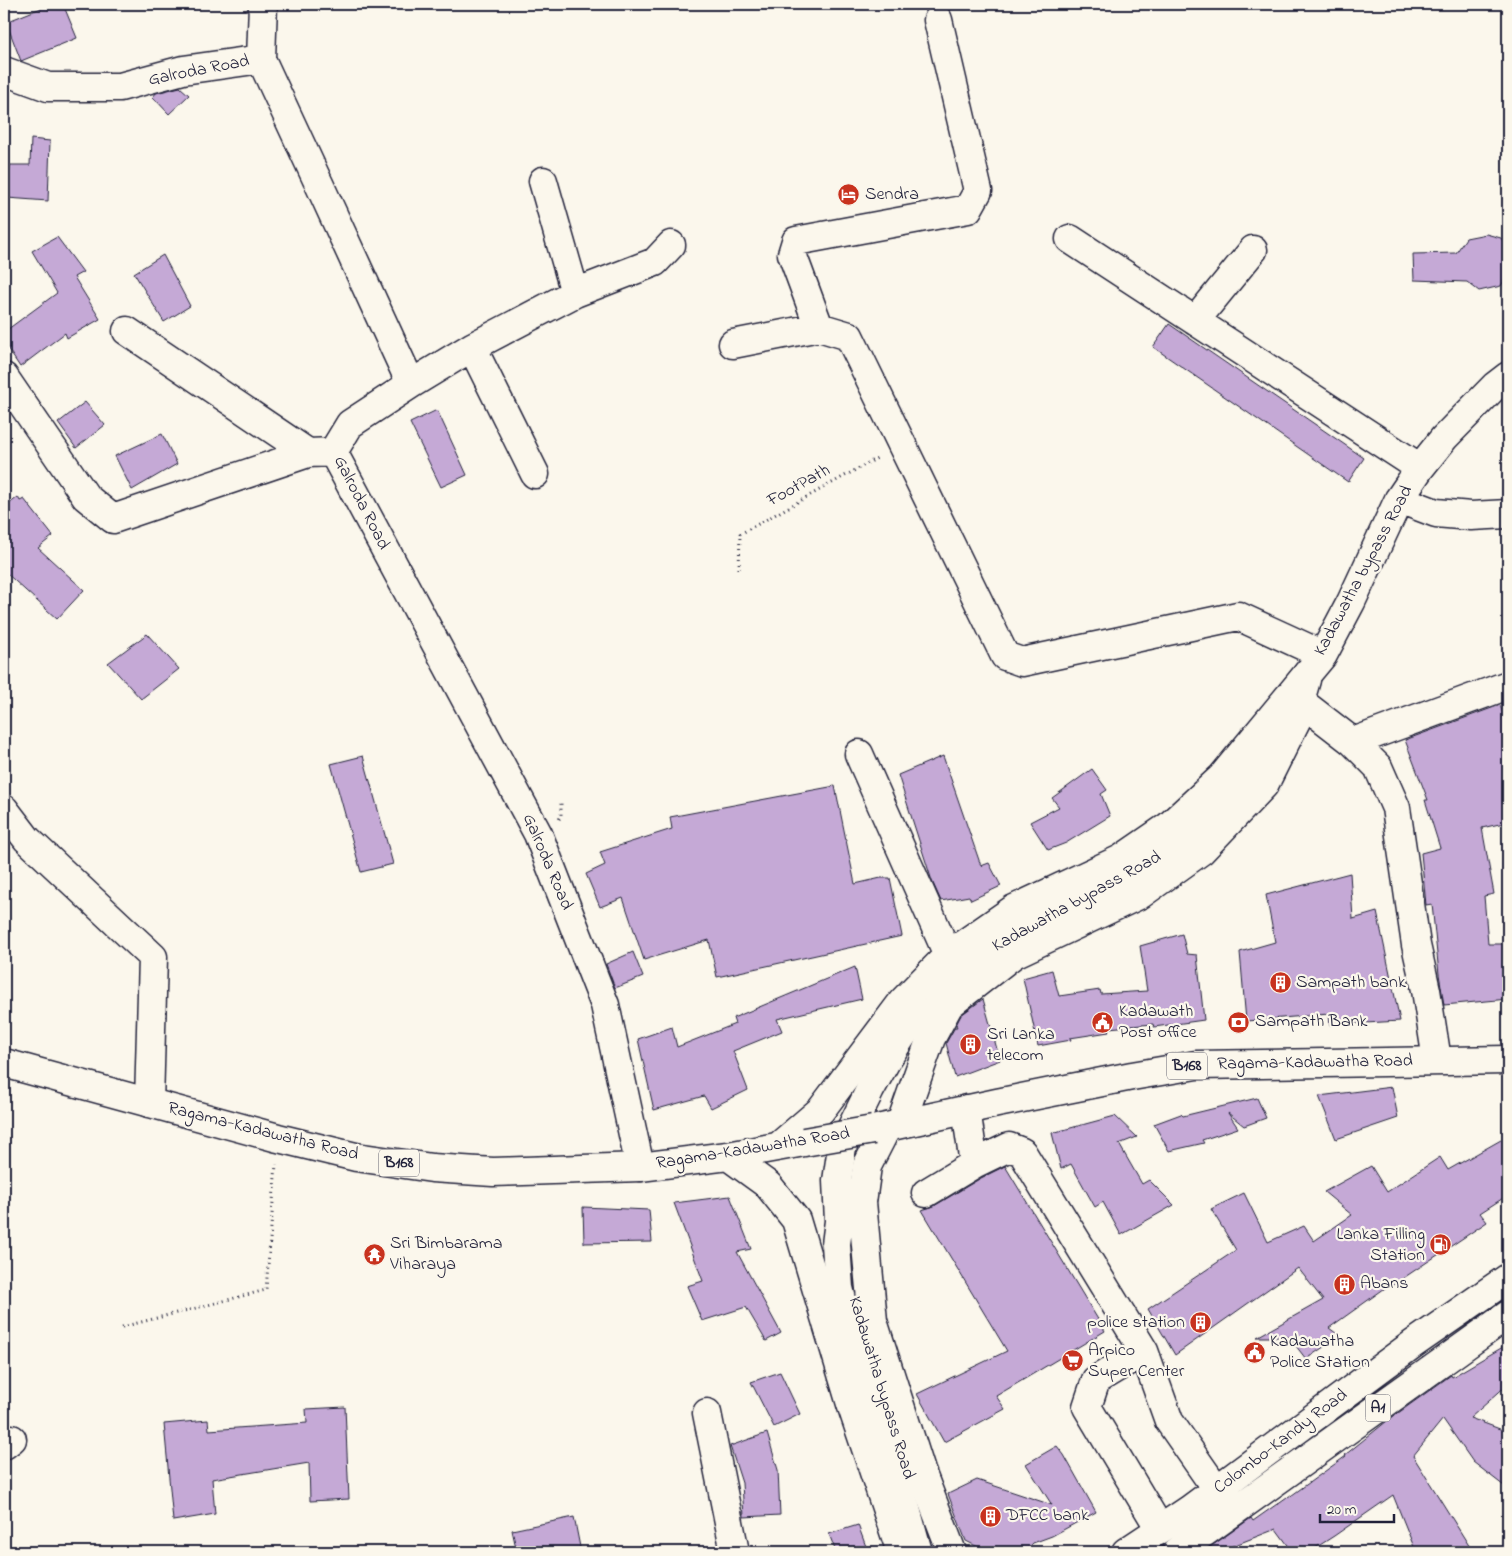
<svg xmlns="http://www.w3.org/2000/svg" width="1512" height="1556" font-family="'Indie Flower',sans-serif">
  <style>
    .building { fill: #c5a9d6; stroke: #22223b }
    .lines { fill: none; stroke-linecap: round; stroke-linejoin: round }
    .minor-casing { stroke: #22223b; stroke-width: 31 }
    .major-casing { stroke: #22223b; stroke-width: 31 }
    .highway-casing { stroke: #22223b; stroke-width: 31 }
    .path { stroke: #22223b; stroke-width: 3; stroke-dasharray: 1 4; stroke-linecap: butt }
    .minor { stroke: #fbf7ec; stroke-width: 28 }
    .major { stroke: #fbf7ec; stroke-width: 28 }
    .highway { stroke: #fbf7ec; stroke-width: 28 }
    .major-bridge-casing { stroke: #22223b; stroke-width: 31; stroke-linecap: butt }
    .major-bridge { stroke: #fbf7ec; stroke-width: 28 }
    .labels { text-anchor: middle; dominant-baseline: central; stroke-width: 4.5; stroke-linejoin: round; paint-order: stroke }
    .shield { fill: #fbf7ec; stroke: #636270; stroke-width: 1 }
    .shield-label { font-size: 16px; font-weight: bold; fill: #22223b }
    .street-label { font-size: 18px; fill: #22223b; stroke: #fbf7ec }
    .poi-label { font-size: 18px; fill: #22223b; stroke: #fbf7ec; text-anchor: start }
  </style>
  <rect width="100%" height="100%" fill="#fbf7ec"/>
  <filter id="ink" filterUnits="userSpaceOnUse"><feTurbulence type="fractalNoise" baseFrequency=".02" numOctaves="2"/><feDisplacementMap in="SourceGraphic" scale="10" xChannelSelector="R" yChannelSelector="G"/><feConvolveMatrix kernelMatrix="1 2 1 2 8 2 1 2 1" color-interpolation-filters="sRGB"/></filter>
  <g filter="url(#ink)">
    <!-- building -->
    <path class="building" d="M 51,4 L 63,4 L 77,38 L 21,61 L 6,22 Z
      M 180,87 L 189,95 L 169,114 L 153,97 L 156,93 Z
      M 31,139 L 50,141 L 48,201 L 7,198 L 10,165 L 30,165 Z
      M 1486,234 L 1501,238 L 1508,248 L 1508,273 L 1501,286 L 1479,291 L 1467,282 L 1414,280 L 1413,254 L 1456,253 L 1466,238 Z
      M 57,237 L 83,272 L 74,277 L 100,319 L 67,338 L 65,333 L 20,367 L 4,343 L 4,332 L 57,293 L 32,251 Z
      M 163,255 L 190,306 L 164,322 L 134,273 Z
      M 1169,324 L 1364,458 L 1348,482 L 1153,347 Z
      M 85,402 L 105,425 L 76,448 L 58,423 Z
      M 437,410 L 467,475 L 441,487 L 410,423 Z
      M 162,434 L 177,464 L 132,490 L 115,456 Z
      M 18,497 L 20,501 L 24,499 L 53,536 L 38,548 L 84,590 L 57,619 L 4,571 L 4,508 Z
      M 147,634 L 179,669 L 141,699 L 108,663 Z
      M 1500,705 L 1508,729 L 1508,822 L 1482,828 L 1494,894 L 1484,896 L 1488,944 L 1508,944 L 1508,999 L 1444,1005 L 1439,974 L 1432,904 L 1426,905 L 1421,853 L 1440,848 L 1425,800 L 1428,800 L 1405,740 Z
      M 363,756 L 393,864 L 361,872 L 331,764 Z
      M 943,756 L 981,866 L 989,863 L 1001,886 L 971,900 L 969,896 L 941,901 L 932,881 L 898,775 Z
      M 1092,769 L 1107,790 L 1101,794 L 1110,816 L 1066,843 L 1048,850 L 1030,822 L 1059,807 L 1052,798 Z
      M 835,786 L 855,884 L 881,878 L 890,878 L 902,936 L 717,977 L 709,940 L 644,960 L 623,898 L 600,907 L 586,874 L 605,865 L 600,852 L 672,829 L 670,817 Z
      M 1350,873 L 1353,919 L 1377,912 L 1400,1021 L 1330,1025 L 1329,1014 L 1246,1021 L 1240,952 L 1275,942 L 1266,895 Z
      M 1182,934 L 1187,954 L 1197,955 L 1204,1020 L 1154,1027 L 1153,1024 L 1108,1028 L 1109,1032 L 1070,1038 L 1071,1040 L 1038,1046 L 1023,978 L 1052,970 L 1059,996 L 1100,990 L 1101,994 L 1147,991 L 1140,946 Z
      M 633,952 L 643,977 L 615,988 L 606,964 Z
      M 855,967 L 862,999 L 777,1019 L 782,1031 L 733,1051 L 748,1090 L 711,1108 L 704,1096 L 654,1110 L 638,1039 L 672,1027 L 677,1047 L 735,1024 L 733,1018 Z
      M 983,999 L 1000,1060 L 955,1077 L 946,1043 L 955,1027 L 957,1027 L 956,1025 L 961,1015 Z
      M 1392,1087 L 1398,1118 L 1336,1139 L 1319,1096 Z
      M 1257,1098 L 1266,1118 L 1244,1126 L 1228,1113 L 1238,1128 L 1202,1140 L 1204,1143 L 1169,1151 L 1154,1124 L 1181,1114 L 1183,1116 Z
      M 1115,1116 L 1137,1137 L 1119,1144 L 1142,1184 L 1149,1180 L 1174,1205 L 1121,1235 L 1103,1202 L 1095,1207 L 1071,1164 L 1061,1169 L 1052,1133 Z
      M 1508,1136 L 1508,1195 L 1480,1213 L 1487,1222 L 1390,1287 L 1388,1286 L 1329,1328 L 1340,1336 L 1306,1359 L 1289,1337 L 1257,1337 L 1323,1300 L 1298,1268 L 1175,1355 L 1148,1309 L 1236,1250 L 1211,1209 L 1244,1193 L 1268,1242 L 1304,1226 L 1314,1241 L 1352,1215 L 1324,1192 L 1371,1166 L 1387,1192 L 1440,1157 L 1448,1170 Z
      M 1005,1166 L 1105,1331 L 996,1396 L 1005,1409 L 944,1442 L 917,1394 L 1007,1351 L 922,1210 L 934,1206 L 981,1178 Z
      M 730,1196 L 751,1249 L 737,1252 L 781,1333 L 766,1341 L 746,1307 L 702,1321 L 687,1286 L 703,1281 L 674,1203 Z
      M 583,1207 L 649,1210 L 652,1242 L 584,1243 Z
      M 1508,1344 L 1508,1384 L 1470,1418 L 1508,1432 L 1508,1489 L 1473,1462 L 1443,1419 L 1413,1456 L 1473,1552 L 1416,1552 L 1393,1495 L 1334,1536 L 1309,1552 L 1293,1552 L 1276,1529 L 1230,1547 L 1223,1552 L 1203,1552 L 1251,1518 L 1253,1521 L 1287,1497 L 1288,1498 L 1346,1456 L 1345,1455 L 1387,1421 L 1451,1375 L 1452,1377 Z
      M 780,1372 L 800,1414 L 774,1427 L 751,1382 Z
      M 345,1407 L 349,1499 L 310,1501 L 309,1463 L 212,1479 L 215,1514 L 173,1521 L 164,1424 L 208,1420 L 209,1430 L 307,1423 L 306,1409 Z
      M 767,1433 L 778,1470 L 780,1515 L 744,1517 L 742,1483 L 730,1446 Z
      M 1057,1446 L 1064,1455 L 1096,1512 L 1052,1536 L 1033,1543 L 1024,1552 L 988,1552 L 966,1541 L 948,1494 L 977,1480 L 1052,1505 L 1026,1464 Z
      M 574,1517 L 581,1552 L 517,1552 L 512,1530 Z
      M 858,1525 L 868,1552 L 836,1552 L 829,1534 Z"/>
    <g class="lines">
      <defs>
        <path id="minor" d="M 261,59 L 263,4
          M 4,71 L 48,87 L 120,87 L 183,70 L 261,59 L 320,186 L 411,384 L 350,424 L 333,452 L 538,834 L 605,1005 L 640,1167
          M 543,181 L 575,293
          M 1070,239 L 1420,468
          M 1195,321 L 1253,250
          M 819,327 L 792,254 L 796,241 L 968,209 L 978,191 L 938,20
          M 127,331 L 308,453
          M 733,344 L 819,327 L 849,336 L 1005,656 L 1022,662 L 1238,616 L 1323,655
          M 472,347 L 535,474
          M 4,377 L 86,497 L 113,519 L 308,453 L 333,452
          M 411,384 L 472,347 L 575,293 L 655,262 L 671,245
          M 1399,499 L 1436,513 L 1471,516 L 1508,514
          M 1296,694 L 1308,673 L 1323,655 L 1351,602 L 1399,499 L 1420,468 L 1444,438 L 1495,386 L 1508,376
          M 1300,701 L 1353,742 L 1378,767 L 1396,808 L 1416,945 L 1426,990 L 1437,1060
          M 1353,742 L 1508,685
          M 859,754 L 948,955
          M 4,809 L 27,839 L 153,957 L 149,1103
          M 966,1109 L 974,1164
          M 926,1193 L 974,1164 L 1009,1147 L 1022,1152 L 1144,1351 L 1169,1421 L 1217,1490
          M 1144,1351 L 1096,1380 L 1087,1407 L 1160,1529
          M 707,1413 L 735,1552
          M 4,1445 L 12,1439
          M 918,1552 L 906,1509 L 860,1369 L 839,1288 L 836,1244 L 839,1221 L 837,1181 L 842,1147 L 870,1090 L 889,1056 L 921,1007 L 934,990 L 1011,935 L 1136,873 L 1158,859 L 1189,835 L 1215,810 L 1246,771 L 1258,751 L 1271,735"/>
        <path id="major" d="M 4,1063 L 278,1138 L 356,1157 L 432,1168 L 493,1172 L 640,1167 L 728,1156 L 804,1142
          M 901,1123 L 931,1038 L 949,1005 L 1014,954 L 1141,894 L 1201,851 L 1264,785 L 1299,715 L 1300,701 L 1306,680
          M 887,1127 L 867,1166 L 862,1202 L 873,1321 L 921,1471 L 952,1552
          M 873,1130 L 997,1103 L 1132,1076 L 1196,1065 L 1508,1060
          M 779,1146 L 821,1110 L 903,1001 L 948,955 L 1014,909 L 1121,859 L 1169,826 L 1222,777 L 1308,673
          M 728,1156 L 768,1185 L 796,1220 L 851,1404 L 901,1552"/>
        <path id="highway" d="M 1126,1552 L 1189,1510 L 1413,1344 L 1508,1278
          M 1177,1552 L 1508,1315"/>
      </defs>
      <!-- minor casing -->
      <use href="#minor" class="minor-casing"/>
      <!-- major casing -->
      <use href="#major" class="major-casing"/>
      <!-- highway casing -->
      <use href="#highway" class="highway-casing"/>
      <!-- path -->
      <path class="path" d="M 739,569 L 740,534 L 879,457
        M 559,819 L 561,817 L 561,800
        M 122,1327 L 266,1290 L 276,1164"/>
      <!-- minor -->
      <use href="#minor" class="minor"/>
      <!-- major -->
      <use href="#major" class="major"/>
      <!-- highway -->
      <use href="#highway" class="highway"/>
      <defs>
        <path id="major-bridge" d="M 804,1142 L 873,1130"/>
      </defs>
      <!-- major-bridge casing -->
      <use href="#major-bridge" class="major-bridge-casing"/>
      <!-- major-bridge -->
      <use href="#major-bridge" class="major-bridge"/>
    </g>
  </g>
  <!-- icons -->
  <defs>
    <symbol id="hotel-disc" viewBox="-11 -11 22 22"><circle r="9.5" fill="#c8321e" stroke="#fbf7ec"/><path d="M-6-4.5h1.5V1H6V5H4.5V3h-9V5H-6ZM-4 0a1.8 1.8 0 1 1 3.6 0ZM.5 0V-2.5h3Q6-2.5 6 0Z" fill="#fff"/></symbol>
    <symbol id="building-disc" viewBox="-11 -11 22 22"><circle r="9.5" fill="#c8321e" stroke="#fbf7ec"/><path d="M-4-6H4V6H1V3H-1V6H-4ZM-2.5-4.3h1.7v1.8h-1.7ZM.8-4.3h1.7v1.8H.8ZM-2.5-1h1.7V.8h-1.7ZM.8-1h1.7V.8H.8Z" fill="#fff"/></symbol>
    <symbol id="civic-disc" viewBox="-11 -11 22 22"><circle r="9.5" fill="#c8321e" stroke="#fbf7ec"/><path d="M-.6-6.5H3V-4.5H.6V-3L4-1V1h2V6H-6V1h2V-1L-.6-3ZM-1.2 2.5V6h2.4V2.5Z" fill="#fff"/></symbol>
    <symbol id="bank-disc" viewBox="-11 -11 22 22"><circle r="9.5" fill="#c8321e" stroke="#fbf7ec"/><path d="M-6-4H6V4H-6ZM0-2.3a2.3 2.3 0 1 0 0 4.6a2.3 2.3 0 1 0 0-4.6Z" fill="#fff"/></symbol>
    <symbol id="fuel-disc" viewBox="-11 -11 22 22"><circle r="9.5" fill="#c8321e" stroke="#fbf7ec"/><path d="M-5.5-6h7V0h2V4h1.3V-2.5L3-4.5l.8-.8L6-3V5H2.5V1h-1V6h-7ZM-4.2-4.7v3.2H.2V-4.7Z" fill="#fff"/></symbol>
    <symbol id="temple-disc" viewBox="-11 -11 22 22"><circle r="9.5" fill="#c8321e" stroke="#fbf7ec"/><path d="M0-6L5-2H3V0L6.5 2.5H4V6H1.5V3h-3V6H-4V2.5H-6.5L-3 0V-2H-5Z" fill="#fff"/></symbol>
    <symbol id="supermarket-disc" viewBox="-11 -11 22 22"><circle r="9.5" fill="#c8321e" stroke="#fbf7ec"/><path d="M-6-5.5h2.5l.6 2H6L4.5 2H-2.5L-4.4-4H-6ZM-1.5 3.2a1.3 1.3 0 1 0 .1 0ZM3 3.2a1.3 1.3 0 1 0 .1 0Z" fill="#fff"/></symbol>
  </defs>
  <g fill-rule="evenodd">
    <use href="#hotel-disc" x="836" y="182" width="25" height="25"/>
    <use href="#building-disc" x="1268" y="970" width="25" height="25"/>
    <use href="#civic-disc" x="1090" y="1010" width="25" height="25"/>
    <use href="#bank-disc" x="1226" y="1010" width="25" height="25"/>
    <use href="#building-disc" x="958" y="1032" width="25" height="25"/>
    <use href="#fuel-disc" x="1428" y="1232" width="25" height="25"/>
    <use href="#temple-disc" x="362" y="1242" width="25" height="25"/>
    <use href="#building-disc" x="1332" y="1272" width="25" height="25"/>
    <use href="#building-disc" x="1188" y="1310" width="25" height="25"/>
    <use href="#civic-disc" x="1242" y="1340" width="25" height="25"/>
    <use href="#supermarket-disc" x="1060" y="1348" width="25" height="25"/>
    <use href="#building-disc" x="978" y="1504" width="25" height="25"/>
  </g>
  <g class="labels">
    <!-- shield labels -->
    <g class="shield">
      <rect x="1167" y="1052.5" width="40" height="27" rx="4"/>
      <rect x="379" y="1149.5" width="40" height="27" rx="4"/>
      <rect x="1365.5" y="1394.5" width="25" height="27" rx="4"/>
    </g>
    <g class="shield-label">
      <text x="1187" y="1066">B168</text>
      <text x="399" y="1163">B168</text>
      <text x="1378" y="1408">A1</text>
    </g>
    <!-- street labels -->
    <g class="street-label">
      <text transform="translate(199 71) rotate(-11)">Galroda Road</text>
      <text transform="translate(799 486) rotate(-29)">FootPath</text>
      <text transform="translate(361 503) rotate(63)">Galroda Road</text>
      <text transform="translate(1364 571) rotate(-62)">Kadawatha bypass Road</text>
      <text transform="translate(547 862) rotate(67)">Galroda Road</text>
      <text transform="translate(1077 902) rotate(-29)">Kadawatha bypass Road</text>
      <text transform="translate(1315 1063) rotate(-1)">Ragama-Kadawatha Road</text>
      <text transform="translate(263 1132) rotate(14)">Ragama-Kadawatha Road</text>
      <text transform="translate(753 1149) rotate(-9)">Ragama-Kadawatha Road</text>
      <text transform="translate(881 1388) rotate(73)">Kadawatha bypass Road</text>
      <text transform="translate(1281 1442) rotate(-37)">Colombo-Kandy Road</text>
    </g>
    <!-- poi labels -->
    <g class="poi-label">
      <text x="865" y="195">Sendra</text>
      <text x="1296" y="983">Sampath bank</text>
      <text x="1119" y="1012">Kadawath<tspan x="1119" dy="21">Post office</tspan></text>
      <text x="1255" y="1022">Sampath Bank</text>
      <text x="987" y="1035">Sri Lanka<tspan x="987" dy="21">telecom</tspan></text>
      <text x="1425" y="1235" text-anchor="end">Lanka Filling<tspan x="1425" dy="21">Station</tspan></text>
      <text x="390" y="1244">Sri Bimbarama<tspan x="390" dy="21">Viharaya</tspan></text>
      <text x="1360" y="1284">Abans</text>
      <text x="1185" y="1323" text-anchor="end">police station</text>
      <text x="1270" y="1342">Kadawatha<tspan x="1270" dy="21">Police Station</tspan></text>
      <text x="1088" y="1351">Arpico<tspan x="1088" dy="21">Super Center</tspan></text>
      <text x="1006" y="1516">DFCC bank</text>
    </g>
  </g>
  <!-- margin -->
  <rect width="1512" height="1556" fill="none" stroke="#fbf7ec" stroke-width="20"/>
  <rect x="10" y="10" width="1492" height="1536" fill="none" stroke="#22223b" stroke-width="2" filter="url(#ink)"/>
  <!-- scale -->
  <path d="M1320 1514v8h74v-8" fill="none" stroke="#22223b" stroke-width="2.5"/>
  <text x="1327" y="1514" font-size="15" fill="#22223b" stroke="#fbf7ec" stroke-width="4" paint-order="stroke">20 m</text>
</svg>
